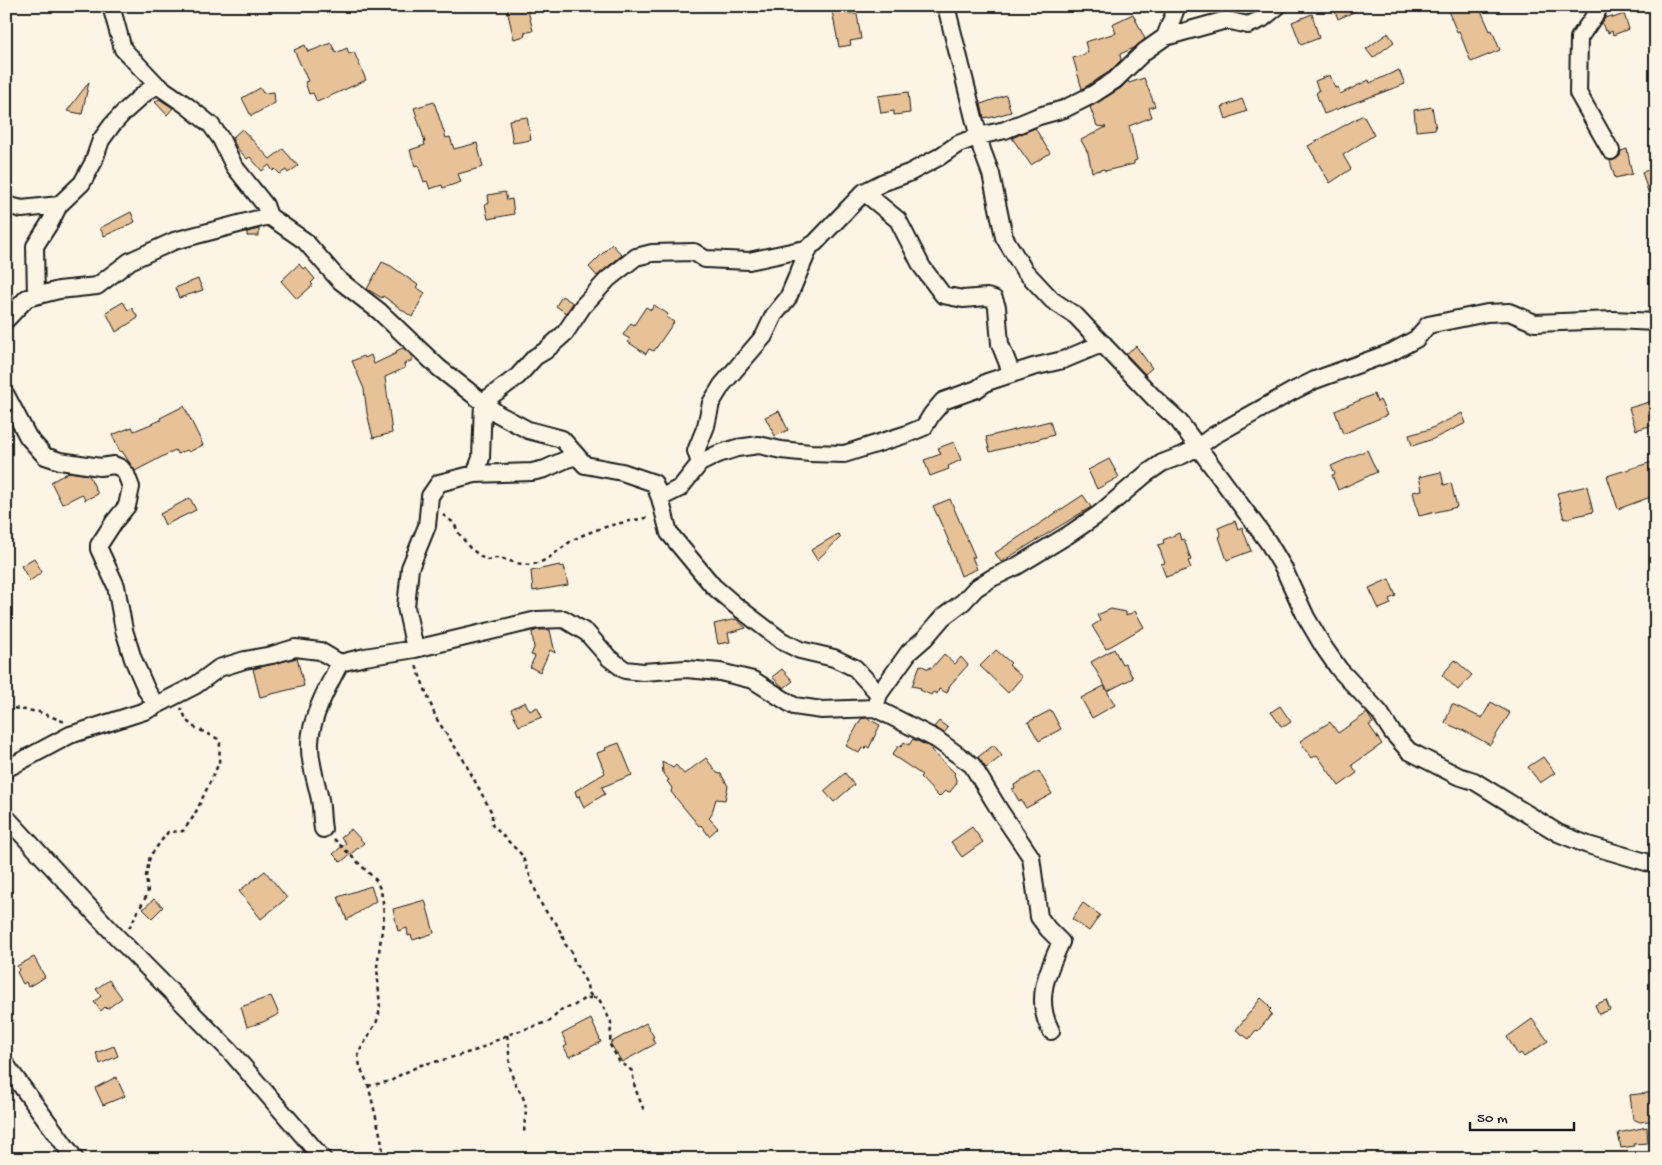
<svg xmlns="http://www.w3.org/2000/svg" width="1662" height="1165" font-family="'Gochi Hand',sans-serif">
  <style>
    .building { fill: #e7c197; stroke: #1c1c1c }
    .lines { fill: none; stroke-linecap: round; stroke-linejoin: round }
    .street-casing { stroke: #1c1c1c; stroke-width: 20 }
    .path { stroke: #1c1c1c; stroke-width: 2.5; stroke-dasharray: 4 4; stroke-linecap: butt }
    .street { stroke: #fcf5e5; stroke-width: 16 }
  </style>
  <rect width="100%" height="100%" fill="#fcf5e5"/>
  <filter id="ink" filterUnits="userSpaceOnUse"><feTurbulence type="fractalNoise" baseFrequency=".02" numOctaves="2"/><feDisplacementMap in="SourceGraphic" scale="10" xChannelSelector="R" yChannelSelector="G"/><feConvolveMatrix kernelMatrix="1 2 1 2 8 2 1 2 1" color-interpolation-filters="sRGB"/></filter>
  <g filter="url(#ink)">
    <!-- building -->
    <path class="building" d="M 521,6 L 527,6 L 533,31 L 524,33 L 525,36 L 514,39 L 507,10 Z
      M 831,6 L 841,6 L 842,11 L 846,10 L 846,14 L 854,13 L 854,14 L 857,14 L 861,39 L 850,41 L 851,45 L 839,47 Z
      M 1333,6 L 1367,6 L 1338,19 Z
      M 1446,6 L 1479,6 L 1490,31 L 1492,30 L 1500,50 L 1471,62 L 1459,31 L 1457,32 Z
      M 1133,14 L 1145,39 L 1134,48 L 1120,54 L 1121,60 L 1109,72 L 1082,89 L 1073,58 L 1088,53 L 1085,42 L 1116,33 L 1112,24 Z
      M 1312,14 L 1319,38 L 1301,45 L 1292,22 Z
      M 1624,14 L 1629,29 L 1613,35 L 1612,31 L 1608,33 L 1607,30 L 1605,31 L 1602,23 L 1605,18 L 1612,16 L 1613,18 Z
      M 1388,33 L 1394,42 L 1373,58 L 1366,49 Z
      M 331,43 L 336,53 L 347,48 L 349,54 L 354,52 L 366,80 L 317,102 L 313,93 L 309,94 L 305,82 L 308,81 L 294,50 L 305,45 L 308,52 Z
      M 1399,70 L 1405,84 L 1324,114 L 1316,93 L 1319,91 L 1315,81 L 1330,75 L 1335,88 L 1338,87 L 1340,94 L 1369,80 L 1370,83 Z
      M 1144,78 L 1155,106 L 1149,108 L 1152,117 L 1129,126 L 1137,160 L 1134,161 L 1134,164 L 1105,171 L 1104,169 L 1092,172 L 1088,153 L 1081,140 L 1106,127 L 1097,126 L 1090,107 L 1121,88 L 1128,81 L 1129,83 Z
      M 89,82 L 82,114 L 67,111 Z
      M 260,88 L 263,93 L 274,92 L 275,103 L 251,116 L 242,98 Z
      M 908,92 L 910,113 L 894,115 L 894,111 L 881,113 L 878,96 Z
      M 1006,95 L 1011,112 L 989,118 L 988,117 L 984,118 L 981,104 Z
      M 159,99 L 173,108 L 167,115 L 155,102 Z
      M 1242,99 L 1247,111 L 1226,119 L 1222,107 Z
      M 434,102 L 446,138 L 450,137 L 454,149 L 477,143 L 483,167 L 458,174 L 461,182 L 443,188 L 442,185 L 430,189 L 427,181 L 424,182 L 418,165 L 415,166 L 410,150 L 425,145 L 424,142 L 425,142 L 414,108 Z
      M 1432,107 L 1436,129 L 1416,131 L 1414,110 Z
      M 1363,115 L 1374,135 L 1343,155 L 1351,169 L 1330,183 L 1308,146 Z
      M 527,117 L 531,140 L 513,143 L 509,120 Z
      M 1035,128 L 1050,153 L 1031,165 L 1012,138 Z
      M 242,129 L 270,159 L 283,149 L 298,166 L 288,173 L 286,170 L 280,174 L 275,169 L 273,171 L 269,165 L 262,171 L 250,157 L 247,159 L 237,148 L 232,138 Z
      M 1627,149 L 1632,174 L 1615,178 L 1610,161 L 1616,159 L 1620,156 L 1621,151 Z
      M 1656,168 L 1656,208 L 1653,208 L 1642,172 Z
      M 505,192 L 507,200 L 512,199 L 514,214 L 488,219 L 485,204 L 489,203 L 488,195 Z
      M 131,212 L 135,222 L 104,236 L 100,228 Z
      M 259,229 L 259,236 L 247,236 L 247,232 Z
      M 612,244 L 622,255 L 597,276 L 589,267 Z
      M 382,262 L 391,266 L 418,285 L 416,287 L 425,293 L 412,317 L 383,296 L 382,298 L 367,289 Z
      M 299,264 L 303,269 L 305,267 L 315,279 L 311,283 L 313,285 L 297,299 L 281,281 Z
      M 198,279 L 203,290 L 179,298 L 175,288 Z
      M 562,296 L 573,303 L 566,313 L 556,306 Z
      M 123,302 L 128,310 L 132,308 L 138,318 L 116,332 L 106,312 Z
      M 654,305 L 668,314 L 666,317 L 674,322 L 654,351 L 649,349 L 646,354 L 628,342 L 630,339 L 623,335 L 631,323 L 634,325 L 646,307 L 651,310 Z
      M 1136,346 L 1152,368 L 1145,374 L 1126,354 Z
      M 403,348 L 410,354 L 413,360 L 404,364 L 405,368 L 385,377 L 392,433 L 373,438 L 367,413 L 364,389 L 352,361 L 364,356 L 365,358 L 371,355 L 374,364 L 397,353 L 396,351 Z
      M 1374,394 L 1377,402 L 1380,400 L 1387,415 L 1343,434 L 1335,411 Z
      M 1656,400 L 1656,424 L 1636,430 L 1629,408 Z
      M 184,406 L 203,445 L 189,452 L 187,450 L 178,454 L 175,450 L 135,471 L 122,451 L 120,452 L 112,435 L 132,427 L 134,431 L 161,420 L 160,418 Z
      M 779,411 L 788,430 L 775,436 L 765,417 Z
      M 1462,413 L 1466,423 L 1433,439 L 1412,446 L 1409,435 L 1430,429 Z
      M 1050,421 L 1054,435 L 990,452 L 986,437 Z
      M 954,442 L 961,460 L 948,466 L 949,469 L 930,476 L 924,460 L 941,454 L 938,448 Z
      M 1367,450 L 1377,472 L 1338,490 L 1332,475 L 1335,474 L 1331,466 Z
      M 1109,459 L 1119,477 L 1097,489 L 1088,470 Z
      M 1652,462 L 1656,472 L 1656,495 L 1618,509 L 1607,476 Z
      M 69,472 L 89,475 L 98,494 L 85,500 L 82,494 L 62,504 L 51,482 Z
      M 1441,472 L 1444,485 L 1451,483 L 1457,507 L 1419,516 L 1413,492 L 1422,490 L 1419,477 Z
      M 1587,486 L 1593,512 L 1564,519 L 1557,493 Z
      M 1083,495 L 1091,507 L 1001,562 L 995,553 Z
      M 190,498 L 196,510 L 165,525 L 160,514 Z
      M 950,499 L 975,557 L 972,557 L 977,569 L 961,576 L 947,537 L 933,506 Z
      M 1235,521 L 1238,529 L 1242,527 L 1251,551 L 1227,560 L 1219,537 L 1221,536 L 1218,528 Z
      M 1179,533 L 1181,540 L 1184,539 L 1191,560 L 1188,561 L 1191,568 L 1166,577 L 1161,564 L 1165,563 L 1158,545 L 1164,543 L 1163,540 Z
      M 838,534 L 841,537 L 817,560 L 811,550 Z
      M 34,558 L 42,572 L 30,581 L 21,566 Z
      M 560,565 L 560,567 L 564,566 L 568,585 L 533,591 L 531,571 Z
      M 1389,579 L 1396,596 L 1389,599 L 1391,604 L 1379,609 L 1369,588 Z
      M 1111,609 L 1126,612 L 1126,616 L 1135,611 L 1144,627 L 1106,649 L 1092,626 L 1100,621 L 1097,615 Z
      M 736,619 L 746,628 L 728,633 L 730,642 L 718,644 L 714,624 Z
      M 538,630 L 550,630 L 555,653 L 550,650 L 540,672 L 530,667 L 535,656 L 531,655 L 534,648 L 532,632 Z
      M 1114,649 L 1122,664 L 1125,663 L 1133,678 L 1108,691 L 1091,662 Z
      M 996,650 L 1011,663 L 1009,665 L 1022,677 L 1008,693 L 980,666 Z
      M 944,654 L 955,664 L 961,657 L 968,665 L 950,685 L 947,693 L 939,689 L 937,694 L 933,692 L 931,695 L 920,690 L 921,688 L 912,686 L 920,665 L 929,669 L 930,667 L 932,668 Z
      M 297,658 L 304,686 L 260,697 L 253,669 Z
      M 1455,660 L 1472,675 L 1458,690 L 1442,675 Z
      M 782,669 L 793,681 L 784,688 L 772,677 Z
      M 1104,686 L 1115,705 L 1092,718 L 1081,698 Z
      M 525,702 L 530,711 L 537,707 L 542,717 L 519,726 L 511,709 Z
      M 1491,702 L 1510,713 L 1490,745 L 1459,728 L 1459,729 L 1445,723 L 1452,704 L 1482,718 Z
      M 1280,706 L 1291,722 L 1285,726 L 1281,726 L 1271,712 Z
      M 1051,710 L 1061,729 L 1039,741 L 1028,722 Z
      M 1367,713 L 1373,723 L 1369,725 L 1382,744 L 1352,765 L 1357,773 L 1339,786 L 1317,755 L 1312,758 L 1300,741 L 1330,722 L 1338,733 Z
      M 866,718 L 880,725 L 869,748 L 866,746 L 865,749 L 862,748 L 859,753 L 846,746 L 861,719 Z
      M 939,721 L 948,728 L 944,733 L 934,727 Z
      M 913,739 L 932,748 L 931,750 L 955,773 L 954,774 L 957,783 L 950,792 L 945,791 L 939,797 L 920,777 L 922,775 L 892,755 L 899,745 L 901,747 L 904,742 L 909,745 Z
      M 619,743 L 632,775 L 602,787 L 605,794 L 584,807 L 579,797 L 581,795 L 577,797 L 575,791 L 605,773 L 597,753 L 606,750 L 605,748 Z
      M 994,745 L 1002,756 L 986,768 L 978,757 Z
      M 1543,757 L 1555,773 L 1540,783 L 1528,767 Z
      M 706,758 L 717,773 L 721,774 L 728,786 L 725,800 L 716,799 L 711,816 L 709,818 L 718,828 L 709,836 L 701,825 L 699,826 L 671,792 L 672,788 L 667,781 L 669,780 L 663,773 L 662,762 L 673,768 L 676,765 L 684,774 Z
      M 1039,771 L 1052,794 L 1026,808 L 1021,800 L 1019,801 L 1012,789 L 1015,788 L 1014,785 Z
      M 845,773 L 854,785 L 834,802 L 824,791 Z
      M 972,827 L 983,842 L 962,857 L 951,842 Z
      M 351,829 L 364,843 L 341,862 L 333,854 L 346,843 L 341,837 Z
      M 265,871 L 287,898 L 261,919 L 239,891 Z
      M 371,886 L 376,901 L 347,920 L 338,897 Z
      M 154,899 L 163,907 L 152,918 L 143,909 Z
      M 425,900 L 434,933 L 413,940 L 411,935 L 408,936 L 407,928 L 398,931 L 393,909 Z
      M 1083,903 L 1100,915 L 1089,931 L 1072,919 Z
      M 34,957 L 45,977 L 28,987 L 26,982 L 23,984 L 17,972 L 19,970 L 17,966 Z
      M 109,980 L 122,998 L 107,1009 L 105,1007 L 101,1011 L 94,1002 L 101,996 L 96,989 Z
      M 271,996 L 279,1014 L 263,1022 L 247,1027 L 241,1007 Z
      M 1261,998 L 1269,1005 L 1268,1006 L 1271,1009 L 1269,1011 L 1272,1014 L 1258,1031 L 1256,1030 L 1249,1039 L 1236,1030 Z
      M 1606,1000 L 1610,1010 L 1599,1014 L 1595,1005 Z
      M 591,1019 L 601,1042 L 569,1057 L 564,1047 L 567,1045 L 562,1034 Z
      M 1532,1019 L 1548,1041 L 1524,1057 L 1521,1053 L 1518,1055 L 1507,1037 Z
      M 646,1023 L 654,1037 L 652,1038 L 655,1044 L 622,1062 L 610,1043 Z
      M 114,1046 L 118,1056 L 100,1064 L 96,1053 Z
      M 116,1077 L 125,1096 L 103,1105 L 95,1088 Z
      M 1656,1092 L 1656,1120 L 1640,1122 L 1633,1119 L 1630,1095 Z
      M 1647,1127 L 1648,1143 L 1633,1144 L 1634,1146 L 1621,1148 L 1618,1133 Z"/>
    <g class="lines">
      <defs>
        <path id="street" d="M 111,6 L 123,49 L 157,85 L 186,105 L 211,125 L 221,139 L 234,166 L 265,205 L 269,216 L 305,241 L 339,280 L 379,311 L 439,368 L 498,414 L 528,430 L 562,439 L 585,465 L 622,472 L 654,483 L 660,498 L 669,533 L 713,586 L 735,605 L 782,641 L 800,650 L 834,658 L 855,668 L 879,694 L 875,708
          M 946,6 L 982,150 L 991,174 L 1004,237 L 1024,270 L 1052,300 L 1076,316 L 1155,399 L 1178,420 L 1268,542 L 1283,567 L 1306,617 L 1323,646 L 1339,669 L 1380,713 L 1392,732 L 1409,751 L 1458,776 L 1474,781 L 1558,833 L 1588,845 L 1656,865
          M 1597,6 L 1597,12 L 1579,38 L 1578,93 L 1611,151
          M 1165,37 L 1226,20 L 1248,25 L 1262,19 L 1278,6
          M 864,192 L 884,182 L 909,173 L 939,157 L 958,144 L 979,136 L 1005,130 L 1039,116 L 1064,109 L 1092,95 L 1115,80 L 1145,51 L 1165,37 L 1177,6
          M 6,205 L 22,209 L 59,205
          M 36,296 L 35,246 L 51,221 L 59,205 L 82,183 L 93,163 L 101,140 L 112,125 L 124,112 L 145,93 L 157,85
          M 6,320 L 27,298 L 59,290 L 97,286 L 130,261 L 174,241 L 269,216
          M 6,395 L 28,437 L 45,456 L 60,461 L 100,467 L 114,465 L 121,468 L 126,474 L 131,487 L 127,506 L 114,522 L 99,545 L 99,549 L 116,586 L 124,630 L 133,659 L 147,691 L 153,700 L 154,707
          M 700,463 L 696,451 L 706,426 L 711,403 L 722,385 L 764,336 L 774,315 L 788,298 L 810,246
          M 475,474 L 532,472 L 545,469 L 567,459 L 577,456
          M 660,498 L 680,488 L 700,463 L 718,454 L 737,448 L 759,445 L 781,450 L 810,453 L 844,454 L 907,434 L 924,427 L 932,414 L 943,401 L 977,389 L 987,382 L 1033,367 L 1063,360 L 1094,347 L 1104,344
          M 415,649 L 406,607 L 410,568 L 427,526 L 430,496 L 439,483 L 475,474 L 481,458 L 483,402 L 518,376 L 535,357 L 545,351 L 565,333 L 583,306 L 608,279 L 636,257 L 652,253 L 694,252 L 705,259 L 749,261 L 805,249 L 815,243 L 864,192 L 898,220 L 922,267 L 943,295 L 963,299 L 987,297 L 994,299 L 997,307 L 1000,344 L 1012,374
          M 879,694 L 909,652 L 925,638 L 943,617 L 963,602 L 976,588 L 992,578 L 1017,566 L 1068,535 L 1099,514 L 1146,474 L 1162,463 L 1183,455 L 1198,447 L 1213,436 L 1291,392 L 1315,380 L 1392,352 L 1416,339 L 1428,325 L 1487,313 L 1509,312 L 1535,323 L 1613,320 L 1656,322
          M 6,769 L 70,735 L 145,711 L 196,685 L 219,668 L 245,660 L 272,655 L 295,648 L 320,651 L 340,663 L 365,657 L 415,649 L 537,620 L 564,619 L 587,633 L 609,658 L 625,670 L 643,672 L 686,669 L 720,672 L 753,680 L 794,706 L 822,710 L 875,708 L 936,739 L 972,765 L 1000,811 L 1031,857 L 1039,917 L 1048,929 L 1061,942 C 1047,972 1034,1000 1051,1031
          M 6,817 L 115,935 L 229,1050 L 323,1159
          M 323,829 C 321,818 322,806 319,795 C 315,777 309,760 310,742 C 311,717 329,684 340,663
          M 6,1065 L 75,1159"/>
      </defs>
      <!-- street casing -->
      <use href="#street" class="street-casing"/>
      <!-- path -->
      <path class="path" d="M 443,515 L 454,523 L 458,532 L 469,547 L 485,560 C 489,560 493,558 497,558 C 508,559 522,567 534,564 C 549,561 560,548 573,540 C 597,527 624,522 650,517
        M 6,707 L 39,712 L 65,722
        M 334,839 L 376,880 L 381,891 L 383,902 L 384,915 L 377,967 L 380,1009 L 377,1021 L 358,1054 L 360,1067 L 368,1084 L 381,1138 L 384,1159
        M 129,928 L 148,893 L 146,876 L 150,856 L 168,832 L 183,831 L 194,816 L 219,763 L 220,743 L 218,739 L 194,727 L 187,721 L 181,708
        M 593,998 L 598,997 L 611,1022 L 610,1045 L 621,1064 L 626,1066 L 632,1071 L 635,1088 L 645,1113
        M 507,1035 C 510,1049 508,1062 512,1075 C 514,1084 521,1091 524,1100 C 529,1112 522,1123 525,1135
        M 368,1086 L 391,1081 L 400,1075 L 421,1065 L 443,1060 L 477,1050 L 507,1035 L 550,1021 L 563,1008 L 572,1007 L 585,998 L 593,998 L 588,992 L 587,984 L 574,961 L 572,952 L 565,944 L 562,935 L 555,921 L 549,916 L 540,902 L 522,855 L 492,825 L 492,813 L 463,759 L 436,718 L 415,663"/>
      <!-- street -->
      <use href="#street" class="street"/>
    </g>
  </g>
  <!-- margin -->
  <rect width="1662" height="1165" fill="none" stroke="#fcf5e5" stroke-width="25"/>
  <rect x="12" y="12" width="1637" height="1140" fill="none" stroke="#1c1c1c" stroke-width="2" filter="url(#ink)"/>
  <!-- scale -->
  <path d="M1470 1122v8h104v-8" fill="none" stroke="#1c1c1c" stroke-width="2.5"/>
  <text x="1477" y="1122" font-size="15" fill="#1c1c1c" stroke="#fcf5e5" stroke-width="4" paint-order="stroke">50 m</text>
</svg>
